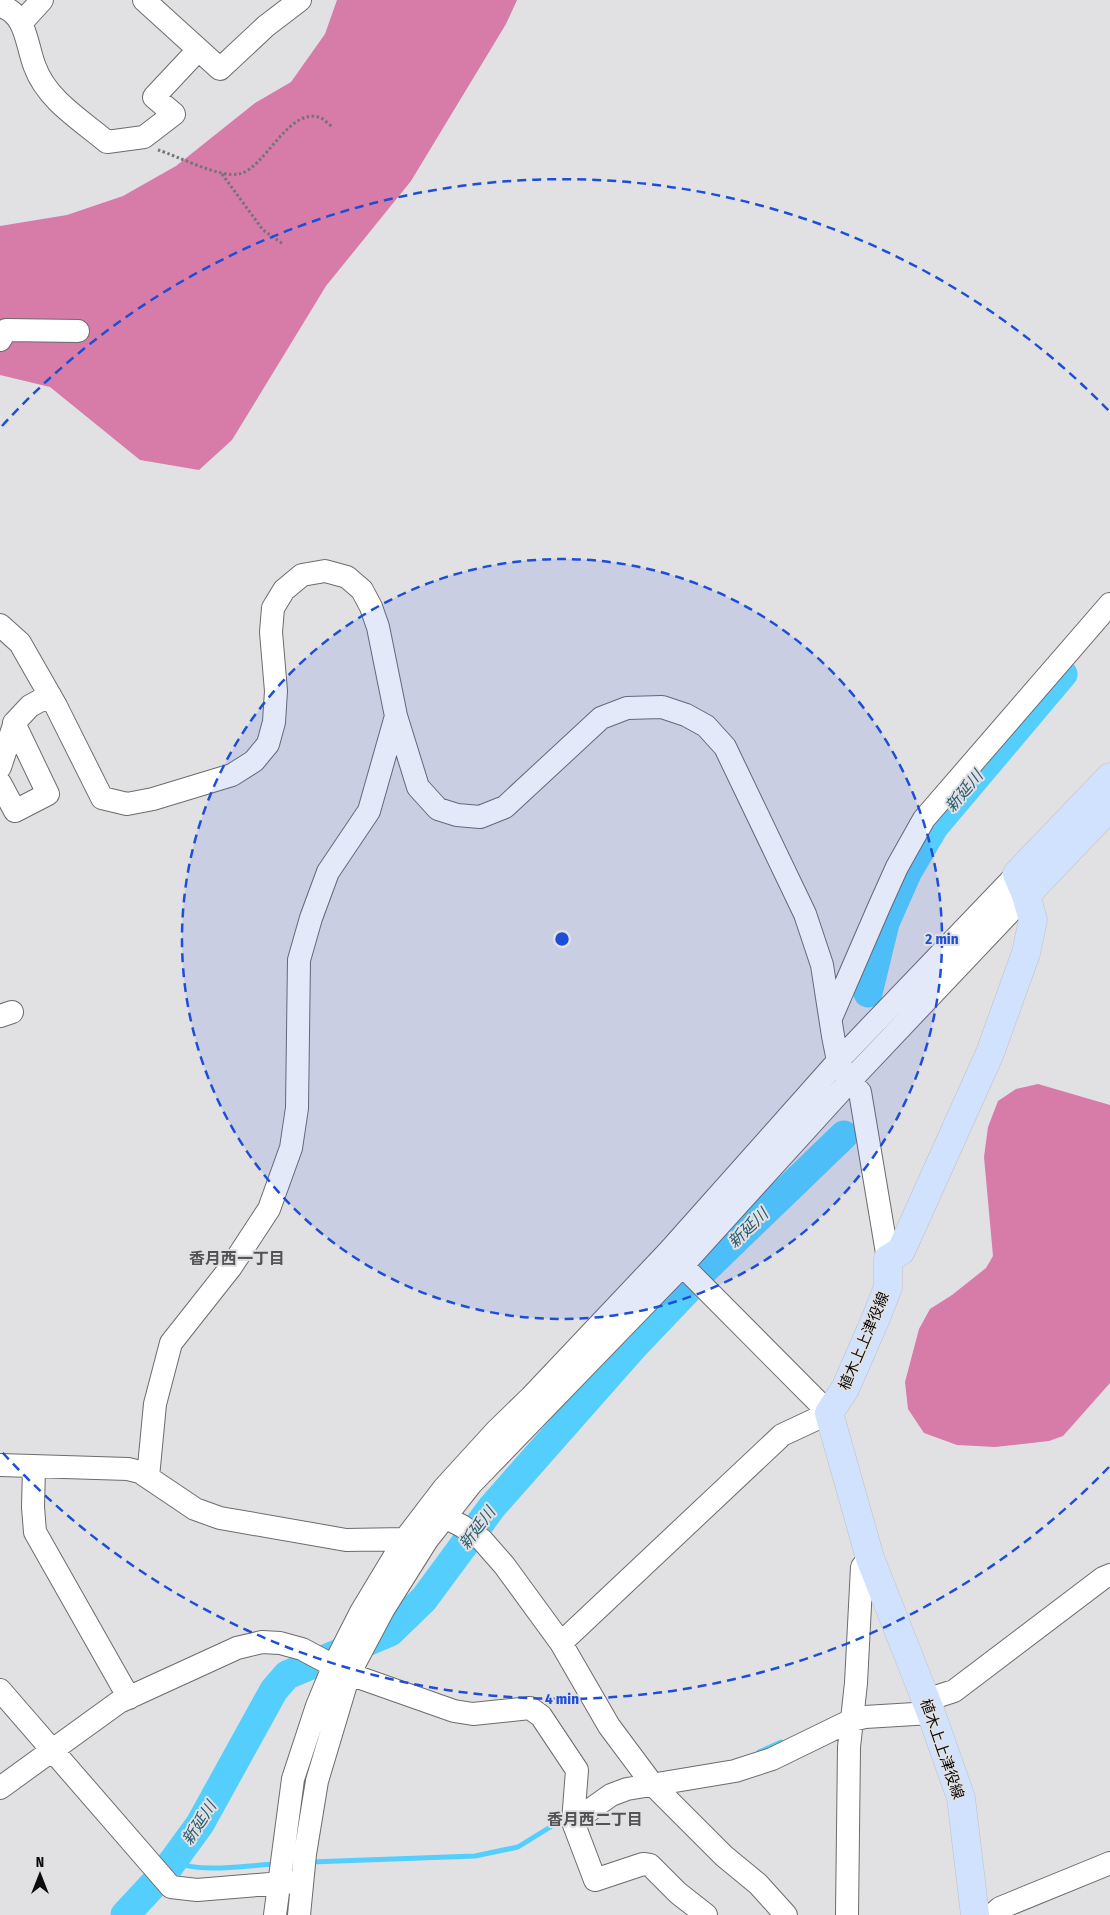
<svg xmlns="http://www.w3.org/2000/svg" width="1110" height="1915" font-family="'Fira Sans Condensed','Noto Sans JP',sans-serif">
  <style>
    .forest { fill: #d77ba8 }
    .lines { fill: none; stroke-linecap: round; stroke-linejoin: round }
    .stream { stroke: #54cefd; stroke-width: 5 }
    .river { stroke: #54cefd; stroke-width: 29 }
    .minor-casing { stroke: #6c6c6e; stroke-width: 24 }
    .major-casing { stroke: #c0c0c0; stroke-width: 29 }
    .path { stroke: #747476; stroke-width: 3; stroke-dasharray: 2.5 2.5; stroke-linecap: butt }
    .minor { stroke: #fff; stroke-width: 22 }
    .major { stroke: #d0e2fd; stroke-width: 28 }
    .ring { fill: none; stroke: #1d4ed8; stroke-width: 2.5; stroke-dasharray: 9 6 }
    .labels { text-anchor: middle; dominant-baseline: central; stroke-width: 4; stroke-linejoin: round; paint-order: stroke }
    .street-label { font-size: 15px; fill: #0c0c0d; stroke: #e1e1e4 }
    .water-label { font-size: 16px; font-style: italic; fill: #295b6f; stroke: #e1e1e4 }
    .neighbourhood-label { font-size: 16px; font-weight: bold; fill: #535355; stroke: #e1e1e4 }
    .centre { fill: #1d4ed8; stroke: #e1e1e4; stroke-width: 2.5 }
    .ring-label { font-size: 15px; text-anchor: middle; font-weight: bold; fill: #1d4ed8; stroke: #e1e1e4; stroke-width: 4; stroke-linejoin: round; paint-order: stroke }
  </style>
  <rect width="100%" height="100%" fill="#e1e1e4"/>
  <!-- forest -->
  <path class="forest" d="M 337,0 L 517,0 L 506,24 L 411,181 L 326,286 L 232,440 L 199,470 L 140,460 L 50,387 L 0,375 L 0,226 L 67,215 L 123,196 L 176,166 L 255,103 L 291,82 L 325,34 Z
    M 1038,1084 L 1110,1105 L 1110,1383 L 1063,1436 L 1049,1441 L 995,1447 L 957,1445 L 924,1433 L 908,1409 L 905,1382 L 919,1329 L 930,1309 L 952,1295 L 986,1268 L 993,1256 L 984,1157 L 988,1127 L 998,1101 L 1016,1089 Z"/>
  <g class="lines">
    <!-- stream -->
    <path class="stream" d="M 759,1752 L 781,1742
      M 172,1862 C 204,1873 241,1866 275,1864
      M 311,1862 L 475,1856 L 518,1847 L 568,1816"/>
    <!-- river -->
    <path class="river" d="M 868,993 L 885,923 L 908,871 L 934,827 L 1063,674
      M 125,1915 L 165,1872 L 200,1824 L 274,1690 L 287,1675 L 390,1632 L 424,1599 L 492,1507 L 635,1345 L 695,1282 L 701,1273 L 844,1135"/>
    <defs>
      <path id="minor" d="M 144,0 L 220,69 L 266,26 L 300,0
        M 0,6 C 27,13 26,45 35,67 C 47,100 81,120 107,142 L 144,137 L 174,114 L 154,97 L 198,50
        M 22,22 L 42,0
        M 0,340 L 6,330 L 78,331
        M 0,625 L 20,643 L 56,706 L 102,798 L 127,804 L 153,799 L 232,775 L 254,761 L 268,744 L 274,722 L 276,691 L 271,632 L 273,608 L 284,590 L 302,575 L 325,571 L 347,577 L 362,590 L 371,607 L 378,627 L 396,716 L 418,787 L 438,809 L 457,815 L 480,817 L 505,807 L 601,718 L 627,708 L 662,707 L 686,715 L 706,726 L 725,747 L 805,914 L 822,965 L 833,1036 L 838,1061 L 850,1081 L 860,1092 L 888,1259
        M 0,767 L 15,722 L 30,706 L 50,695
        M 0,783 L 15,811 L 48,794 L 14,723
        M 0,1016 L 12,1012
        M 831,1018 L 879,907 L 897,867 L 924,819 L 1110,604
        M 0,1465 L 128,1469 L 140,1472 L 195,1509 L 220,1518 L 346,1540 L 405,1539
        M 34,1467 L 33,1507 L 35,1532 L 129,1698
        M 148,1477 L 155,1404 L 171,1343 L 231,1267 L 269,1209 L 291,1148 L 297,1108 L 299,960 L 311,918 L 328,872 L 369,811 L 396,716
        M 431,1510 L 462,1526 L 482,1540 L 504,1565 L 561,1643 L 609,1726 L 653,1785 L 724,1856 L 758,1884 L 786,1915
        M 561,1643 L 782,1435 L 829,1413 L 673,1256
        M 0,1690 L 171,1887 L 197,1890 L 294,1882
        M 926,1700 L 954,1691 L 1103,1578 L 1110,1575
        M 0,1788 L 119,1702 L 237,1648 L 262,1642 L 280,1643 L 302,1649 L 349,1674 L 454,1711 L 473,1714 L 530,1708 L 541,1716 L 577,1770 L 573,1822 L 595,1880 L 643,1864 L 650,1865 L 678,1893 L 706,1915
        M 573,1822 L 611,1795 L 627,1789 L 735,1771 L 772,1759 L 852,1720 L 865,1717 L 931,1713
        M 275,1915 L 293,1779 L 317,1706 L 334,1665 L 361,1612 L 405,1539 L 444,1488 L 496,1431 L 531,1397 L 669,1251 L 838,1061 L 1017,874
        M 299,1915 L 305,1854 L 317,1781 L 349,1674 L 383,1610 L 427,1540 L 471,1484 L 683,1265 L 850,1081 L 1026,895
        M 847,1915 L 849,1747 L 856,1683 L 862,1567 L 870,1558
        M 992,1915 L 1000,1908 L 1110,1863"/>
      <path id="major" d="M 1026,895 L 1110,807
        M 975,1915 L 961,1798 L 931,1713 L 870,1558 L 829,1413 L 845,1389 L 876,1318 L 888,1287 L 888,1259 L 901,1251 L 990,1053 L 1026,953 L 1033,920 L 1026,895 L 1017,874 L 1110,777"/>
    </defs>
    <!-- minor casing -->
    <use href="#minor" class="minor-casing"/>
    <!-- major casing -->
    <use href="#major" class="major-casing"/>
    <!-- path -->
    <path class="path" d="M 158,150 C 178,156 219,178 239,174 C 265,169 289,105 321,118 C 325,120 329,125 333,127
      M 222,174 L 263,230 L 283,244"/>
    <!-- minor -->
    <use href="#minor" class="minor"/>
    <!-- major -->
    <use href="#major" class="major"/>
  </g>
  <!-- distance rings -->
  <circle cx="562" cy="939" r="380" fill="#1d4ed8" fill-opacity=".12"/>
  <g class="ring">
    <circle cx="562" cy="939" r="380"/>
    <path d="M1109 1467A760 760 0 0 1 2 1452M2 426A760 760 0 0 1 1109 411"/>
  </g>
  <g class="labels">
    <!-- street labels -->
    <g class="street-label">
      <text transform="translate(864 1341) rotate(-67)">植木上上津役線</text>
      <text transform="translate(942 1749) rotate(71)">植木上上津役線</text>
    </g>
    <!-- water labels -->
    <g class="water-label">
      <text transform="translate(964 791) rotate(-50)">新延川</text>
      <text transform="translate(748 1228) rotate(-44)">新延川</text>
      <text transform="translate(477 1528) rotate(-53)">新延川</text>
      <text transform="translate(199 1823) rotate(-57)">新延川</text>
    </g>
    <!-- neighbourhood labels -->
    <g class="neighbourhood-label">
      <text x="237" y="1258">香月西一丁目</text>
      <text x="595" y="1819">香月西二丁目</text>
    </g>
  </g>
  <circle cx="562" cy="939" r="8" class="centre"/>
  <g class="ring-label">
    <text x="942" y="944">2 min</text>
    <text x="562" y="1704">4 min</text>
  </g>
  <!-- north arrow -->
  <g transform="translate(40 1875)" stroke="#e1e1e4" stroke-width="4" paint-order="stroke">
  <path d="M0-4L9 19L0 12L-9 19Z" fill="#0c0c0d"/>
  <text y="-8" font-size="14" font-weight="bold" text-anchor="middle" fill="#0c0c0d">N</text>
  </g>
</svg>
